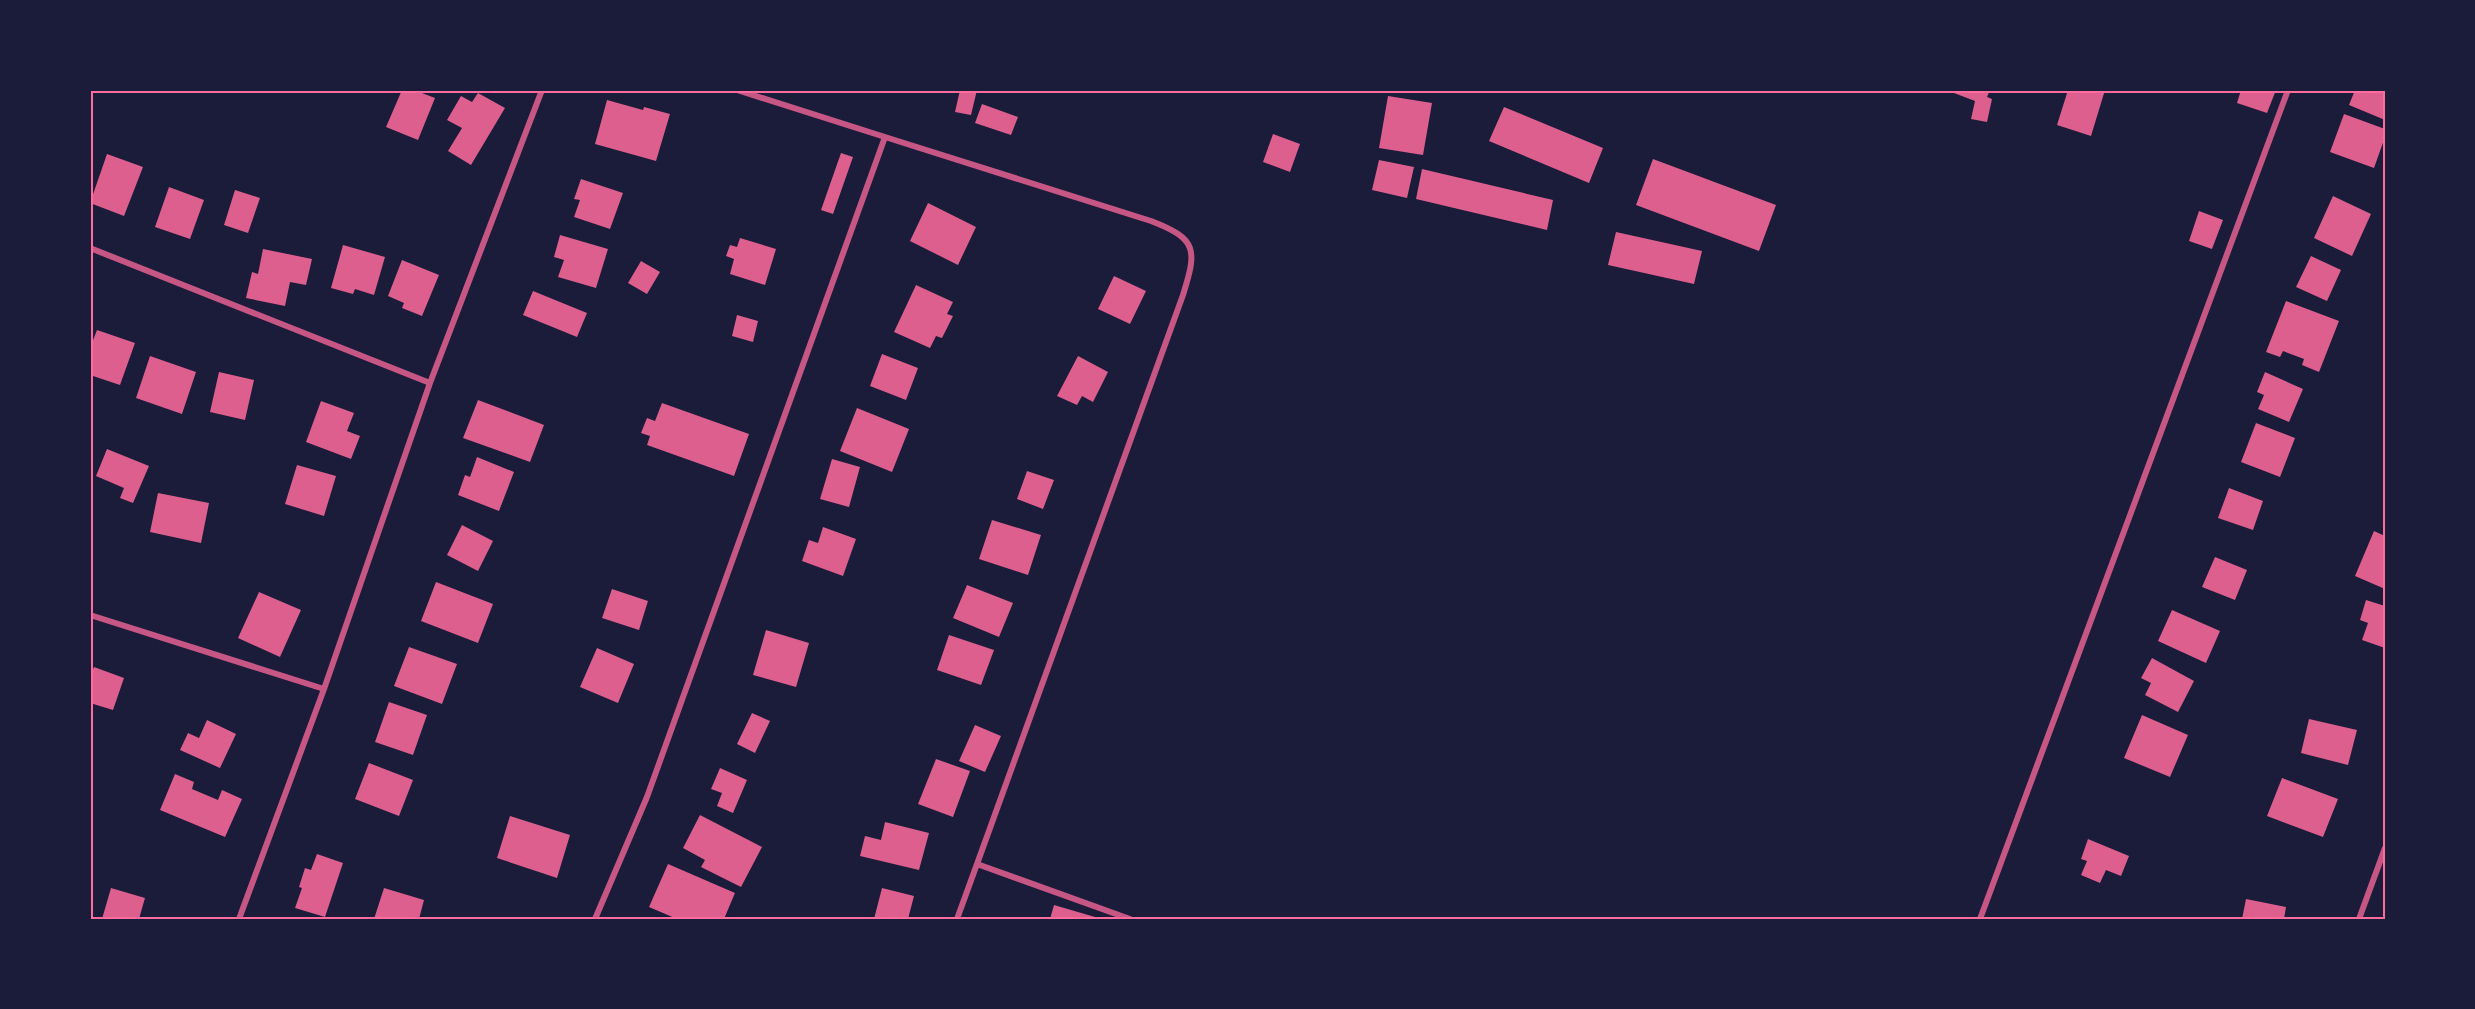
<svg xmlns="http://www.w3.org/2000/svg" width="2475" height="1009" font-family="'Noto Sans',sans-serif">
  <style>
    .building { fill: #dd5f8e }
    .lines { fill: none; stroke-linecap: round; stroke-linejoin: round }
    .minor { stroke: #c65784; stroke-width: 6 }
    .neatline { fill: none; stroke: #ff6b9d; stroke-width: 2 }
  </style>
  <rect width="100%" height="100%" fill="#1b1b3a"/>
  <!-- building -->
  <path class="building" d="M 402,90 L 414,90 L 435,98 L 418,140 L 386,127 Z
    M 960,90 L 977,90 L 971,115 L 955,112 Z
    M 1946,90 L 1990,90 L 1987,97 L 1992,99 L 1987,122 L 1971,119 L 1975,101 Z
    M 2068,90 L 2105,90 L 2091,136 L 2057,125 Z
    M 2241,90 L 2276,90 L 2267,113 L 2237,103 Z
    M 2355,90 L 2385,90 L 2385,120 L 2349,105 Z
    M 478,93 L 505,108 L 471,165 L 448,151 L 462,128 L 447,120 L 461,96 L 472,102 Z
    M 1388,96 L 1432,103 L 1423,155 L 1379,148 Z
    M 607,100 L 643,110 L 644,107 L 670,114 L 656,161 L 595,144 Z
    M 982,104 L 1018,117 L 1011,135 L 975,123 Z
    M 1504,107 L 1603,148 L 1589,183 L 1489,141 Z
    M 2344,114 L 2385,129 L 2385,137 L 2374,168 L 2330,152 Z
    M 1273,134 L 1300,144 L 1290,172 L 1263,162 Z
    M 841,153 L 853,157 L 833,214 L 821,210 Z
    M 107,154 L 143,167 L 124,216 L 90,203 Z
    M 1653,159 L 1776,205 L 1759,251 L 1636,205 Z
    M 1379,160 L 1414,167 L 1407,198 L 1372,190 Z
    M 1422,169 L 1553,200 L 1547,230 L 1416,199 Z
    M 581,179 L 623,193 L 610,229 L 574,217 L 580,200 L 574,199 Z
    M 169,187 L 204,200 L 190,239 L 155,227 Z
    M 235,190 L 260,198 L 248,233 L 224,225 Z
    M 2333,196 L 2371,214 L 2352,256 L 2314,238 Z
    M 928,203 L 976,227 L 958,265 L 910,241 Z
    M 2199,211 L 2223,220 L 2212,249 L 2189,241 Z
    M 1616,232 L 1702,251 L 1694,284 L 1608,265 Z
    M 560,235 L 608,249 L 596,288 L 558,277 L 564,260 L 554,257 Z
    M 740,238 L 776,249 L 765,285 L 730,274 L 734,259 L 726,256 L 730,245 L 737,247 Z
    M 343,245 L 385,257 L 374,295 L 355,289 L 353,294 L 331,288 Z
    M 263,249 L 312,259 L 306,285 L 290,282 L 285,306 L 246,298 L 252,272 L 258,274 Z
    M 2311,256 L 2341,270 L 2327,301 L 2296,287 Z
    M 402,260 L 439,275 L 422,316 L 402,308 L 404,303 L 388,296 Z
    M 641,261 L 660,272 L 647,294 L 628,283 Z
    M 1114,276 L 1146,291 L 1130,324 L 1098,309 Z
    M 916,285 L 953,302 L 947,314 L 953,316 L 942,338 L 936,336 L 930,348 L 894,332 Z
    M 533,291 L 587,313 L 577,337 L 523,315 Z
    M 2286,301 L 2339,321 L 2319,372 L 2302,365 L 2304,359 L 2283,351 L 2280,357 L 2266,352 Z
    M 737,315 L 758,321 L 753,342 L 732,336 Z
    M 97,330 L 135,343 L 120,385 L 90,375 L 90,348 Z
    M 882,354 L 918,368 L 906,400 L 870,386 Z
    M 150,356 L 196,372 L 182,414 L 136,398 Z
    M 1078,356 L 1108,372 L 1093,402 L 1082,396 L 1077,405 L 1057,396 Z
    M 219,372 L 254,380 L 245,420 L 210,412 Z
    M 2265,372 L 2303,389 L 2289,422 L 2258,409 L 2264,395 L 2257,392 Z
    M 478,400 L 544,425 L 530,462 L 463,438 Z
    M 321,401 L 354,413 L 347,431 L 360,436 L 351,459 L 306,442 Z
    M 662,403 L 749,434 L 734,476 L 647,445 L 650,436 L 641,433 L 647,418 L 655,421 Z
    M 857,408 L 909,429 L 892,472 L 840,451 Z
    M 2256,423 L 2295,438 L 2280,477 L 2241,462 Z
    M 107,449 L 149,466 L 133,503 L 120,498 L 124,488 L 96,476 Z
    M 477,457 L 514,472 L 499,511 L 458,495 L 465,475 L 470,477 Z
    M 832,459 L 860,467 L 849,507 L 820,499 Z
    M 297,465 L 336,476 L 324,516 L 285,504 Z
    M 1027,471 L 1054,480 L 1043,509 L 1017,499 Z
    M 2229,488 L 2263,501 L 2253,530 L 2218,518 Z
    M 158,493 L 209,503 L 201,543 L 150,532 Z
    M 992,520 L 1041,535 L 1028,575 L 979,559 Z
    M 462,525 L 493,541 L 478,571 L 447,555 Z
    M 823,527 L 856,539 L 843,576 L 802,561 L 809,540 L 818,543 Z
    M 2374,531 L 2385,536 L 2385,589 L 2355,576 Z
    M 2215,557 L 2247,570 L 2235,600 L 2202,587 Z
    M 436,582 L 493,604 L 478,643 L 421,621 Z
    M 967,585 L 1013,603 L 999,637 L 953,618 Z
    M 612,589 L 648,601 L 639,630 L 602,618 Z
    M 259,592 L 301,610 L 280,657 L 238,638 Z
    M 2366,600 L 2385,606 L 2385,648 L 2362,640 L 2368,623 L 2360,620 Z
    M 2172,610 L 2220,631 L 2206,663 L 2158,641 Z
    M 766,630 L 809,643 L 796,687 L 753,675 Z
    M 949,635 L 994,650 L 981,685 L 937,670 Z
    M 409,647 L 457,664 L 442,704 L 394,686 Z
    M 597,648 L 634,664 L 618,703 L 580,687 Z
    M 2152,658 L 2194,681 L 2178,712 L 2145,695 L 2151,683 L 2141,678 Z
    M 94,667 L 124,678 L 113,710 L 90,703 L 90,676 Z
    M 389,702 L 427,715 L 413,755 L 375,742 Z
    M 752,713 L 770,721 L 755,753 L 737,744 Z
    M 2142,715 L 2188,735 L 2170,777 L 2124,758 Z
    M 2309,719 L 2357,730 L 2348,765 L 2301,753 Z
    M 207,720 L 236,734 L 220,768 L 180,750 L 188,733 L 199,738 Z
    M 975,725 L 1001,736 L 985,772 L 959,761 Z
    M 936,759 L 970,771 L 953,817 L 918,804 Z
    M 369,763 L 413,780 L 399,816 L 355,799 Z
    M 720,768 L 747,780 L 733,813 L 717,806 L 722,793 L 711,789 Z
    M 175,774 L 194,782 L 192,789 L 218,800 L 222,790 L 242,799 L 225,837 L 160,810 Z
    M 2282,778 L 2338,799 L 2323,837 L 2267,816 Z
    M 700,815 L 762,847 L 741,887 L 701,867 L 705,860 L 683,848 Z
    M 510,816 L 570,835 L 557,878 L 497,858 Z
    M 885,822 L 929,833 L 919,870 L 860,856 L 865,836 L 881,840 Z
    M 2088,839 L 2129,856 L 2121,876 L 2106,870 L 2100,883 L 2081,875 L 2087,861 L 2081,859 Z
    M 317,854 L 343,863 L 325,917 L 295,908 L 302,888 L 299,887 L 305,868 L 311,870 Z
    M 668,864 L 735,893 L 724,919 L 677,919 L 649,907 Z
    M 111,888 L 145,898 L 139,919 L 102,919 Z
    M 384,888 L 424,900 L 419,919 L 374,919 Z
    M 882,888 L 914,896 L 908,919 L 874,919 Z
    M 2246,899 L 2286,907 L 2284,919 L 2242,919 Z
    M 1054,905 L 1095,917 L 1095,919 L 1050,919 Z"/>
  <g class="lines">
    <!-- minor -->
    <path class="minor" d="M 885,137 L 1151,221 C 1198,239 1197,250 1183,295 L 977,864
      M 90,248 L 430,383
      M 90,615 L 324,689
      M 239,919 L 324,689 L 430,383 L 542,90
      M 595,919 L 647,797 L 885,137 L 737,90
      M 957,919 L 977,864 L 1130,919
      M 1980,919 L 2288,90
      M 2359,919 L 2385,848"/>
  </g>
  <!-- border -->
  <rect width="2475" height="1009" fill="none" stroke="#1b1b3a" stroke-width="183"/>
  <rect x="92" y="92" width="2292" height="826" class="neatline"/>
</svg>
